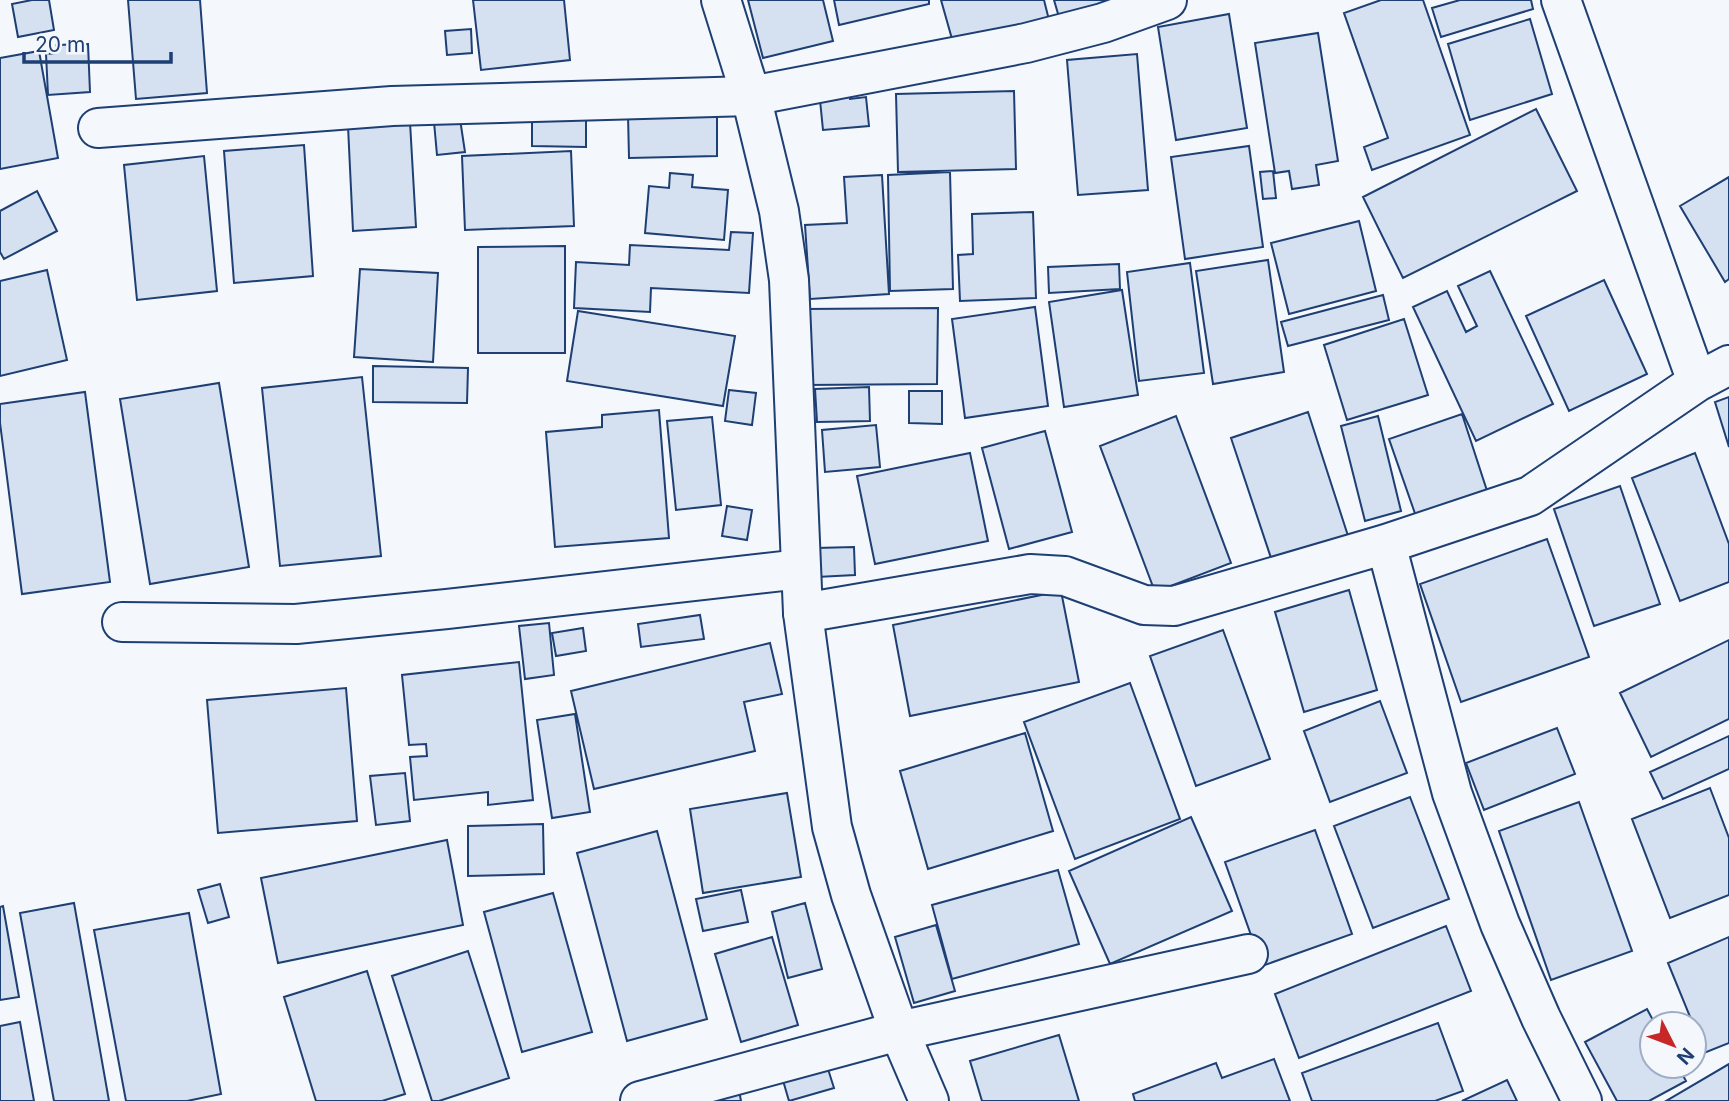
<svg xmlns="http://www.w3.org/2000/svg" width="1729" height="1101" font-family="Inter,sans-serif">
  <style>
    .building { fill: #d5e0f0; stroke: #1d3f73; stroke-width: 2 }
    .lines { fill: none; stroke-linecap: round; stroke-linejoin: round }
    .street-casing { stroke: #1d3f73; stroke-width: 42 }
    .secondary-casing { stroke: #1d3f73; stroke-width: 42 }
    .street { stroke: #f4f7fb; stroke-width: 38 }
    .secondary { stroke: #f4f7fb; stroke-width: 38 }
  </style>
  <rect width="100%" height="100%" fill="#f4f7fb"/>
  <!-- building -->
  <path class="building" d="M 32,0 L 49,0 L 54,30 L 18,37 L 12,4 Z
    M 128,0 L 200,0 L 207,93 L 136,99 Z
    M 473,0 L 564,0 L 570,60 L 481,70 Z
    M 748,0 L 823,0 L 833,41 L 763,58 Z
    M 834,0 L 929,0 L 929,4 L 839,25 Z
    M 941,0 L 1044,0 L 1049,20 L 954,46 Z
    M 1054,0 L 1136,0 L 1061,24 Z
    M 1381,0 L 1423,0 L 1470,135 L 1372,170 L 1364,147 L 1388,138 L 1344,13 Z
    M 1460,0 L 1531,0 L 1533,9 L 1441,37 L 1432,8 Z
    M 1229,14 L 1247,128 L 1176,140 L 1158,27 Z
    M 1530,19 L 1552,94 L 1470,120 L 1448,44 Z
    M 471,29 L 472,53 L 447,55 L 445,31 Z
    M 1318,33 L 1338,161 L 1316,165 L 1319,185 L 1292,189 L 1289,171 L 1275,173 L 1255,43 Z
    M 88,44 L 90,92 L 48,95 L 46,54 L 56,53 L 56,45 Z
    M 39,51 L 58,158 L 0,169 L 0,58 Z
    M 1137,54 L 1148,190 L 1078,195 L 1067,60 Z
    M 849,87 L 850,99 L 866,97 L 869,126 L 823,130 L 819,90 Z
    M 1014,91 L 1016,169 L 898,172 L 896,94 Z
    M 1536,109 L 1577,191 L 1403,278 L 1363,197 Z
    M 532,111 L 586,112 L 586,147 L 532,146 Z
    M 717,114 L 717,156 L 629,158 L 628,115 Z
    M 460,119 L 465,152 L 437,155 L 434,122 Z
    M 410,122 L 416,227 L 353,231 L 348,126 Z
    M 304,145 L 313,276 L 234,283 L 224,151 Z
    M 1249,146 L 1263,247 L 1185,259 L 1171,157 Z
    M 571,151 L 574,226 L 465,230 L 462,156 Z
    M 204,156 L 217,291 L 137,300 L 124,165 Z
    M 1273,171 L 1276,198 L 1263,199 L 1260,172 Z
    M 950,172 L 953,289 L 890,291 L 888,175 Z
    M 670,173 L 693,175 L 692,187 L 728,190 L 724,240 L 645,233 L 649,186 L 669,188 Z
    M 882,175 L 889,294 L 810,299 L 805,225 L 847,223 L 844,177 Z
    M 1729,177 L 1729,279 L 1725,282 L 1680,206 Z
    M 37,191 L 57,231 L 4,259 L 0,252 L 0,211 Z
    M 1033,212 L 1036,298 L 960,301 L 958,255 L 973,254 L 972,214 Z
    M 1359,221 L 1376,291 L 1289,314 L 1271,243 Z
    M 731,232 L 753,233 L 749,293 L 651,288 L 650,312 L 574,308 L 576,262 L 629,265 L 630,245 L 729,250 Z
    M 565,246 L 565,353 L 478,353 L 478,247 Z
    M 1268,260 L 1284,372 L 1213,384 L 1196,271 Z
    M 1190,263 L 1204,373 L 1139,381 L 1127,272 Z
    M 1119,264 L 1120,289 L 1049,293 L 1048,267 Z
    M 360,269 L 438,273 L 433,362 L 354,357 Z
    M 47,270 L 67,360 L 0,376 L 0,281 Z
    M 1490,271 L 1553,404 L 1476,441 L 1413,307 L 1447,291 L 1466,332 L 1477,326 L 1458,286 Z
    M 1604,280 L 1647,374 L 1569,411 L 1526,316 Z
    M 1122,290 L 1138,395 L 1064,407 L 1049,302 Z
    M 1383,295 L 1389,320 L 1288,346 L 1281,322 Z
    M 1035,307 L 1048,406 L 965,418 L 952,319 Z
    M 938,308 L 937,384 L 805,385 L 805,309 Z
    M 578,311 L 735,336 L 723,406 L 567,381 Z
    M 1404,319 L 1428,395 L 1347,420 L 1324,345 Z
    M 373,366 L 468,368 L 467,403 L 373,402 Z
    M 362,377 L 381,556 L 280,566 L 262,388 Z
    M 219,383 L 249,567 L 150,584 L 120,399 Z
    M 869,387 L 870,421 L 817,422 L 815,389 Z
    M 729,390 L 756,393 L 752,425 L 725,421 Z
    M 909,391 L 942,391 L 942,424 L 909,423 Z
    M 85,392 L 110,582 L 22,594 L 0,423 L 0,404 Z
    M 1729,397 L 1729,447 L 1715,402 Z
    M 659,410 L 669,538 L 555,547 L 546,432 L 602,427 L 602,415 Z
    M 1308,412 L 1350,542 L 1274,567 L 1231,438 Z
    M 1462,414 L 1490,500 L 1419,525 L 1389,439 Z
    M 1176,416 L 1231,563 L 1155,592 L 1100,446 Z
    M 1378,416 L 1401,511 L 1365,521 L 1341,426 Z
    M 712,417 L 721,505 L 676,510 L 667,421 Z
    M 876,425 L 880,467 L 825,472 L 822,430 Z
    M 1045,431 L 1072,532 L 1009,549 L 982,448 Z
    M 970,453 L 988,541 L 875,564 L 857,476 Z
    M 1695,453 L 1729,544 L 1729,582 L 1680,601 L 1632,478 Z
    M 1620,486 L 1660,604 L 1594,626 L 1554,509 Z
    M 727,506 L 752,510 L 747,540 L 722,536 Z
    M 1547,539 L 1589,657 L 1461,702 L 1420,584 Z
    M 854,547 L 855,575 L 817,577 L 816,548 Z
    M 1349,590 L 1377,690 L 1304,712 L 1275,612 Z
    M 1061,591 L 1079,682 L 910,716 L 893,625 Z
    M 700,615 L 704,639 L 641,647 L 638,624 Z
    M 549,623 L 554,675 L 525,679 L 519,626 Z
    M 583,628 L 586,651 L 556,656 L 552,633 Z
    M 1223,630 L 1270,759 L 1196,786 L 1150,656 Z
    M 1729,640 L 1729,719 L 1651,757 L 1620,693 Z
    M 770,643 L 782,694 L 744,702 L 755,751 L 594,789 L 571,691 Z
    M 519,662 L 533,800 L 488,805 L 488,792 L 414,800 L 410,757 L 427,756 L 426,744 L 409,745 L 402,675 Z
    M 1130,683 L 1180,819 L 1075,859 L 1024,722 Z
    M 346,688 L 357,821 L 218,833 L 207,700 Z
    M 1380,701 L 1407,773 L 1330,802 L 1304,731 Z
    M 575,714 L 590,812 L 552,818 L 537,720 Z
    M 1557,728 L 1575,774 L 1484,810 L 1466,763 Z
    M 1025,733 L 1053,831 L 928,869 L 900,771 Z
    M 1729,736 L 1729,769 L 1663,799 L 1650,772 Z
    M 405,773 L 410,821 L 376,825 L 370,776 Z
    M 1710,788 L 1729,838 L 1729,895 L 1670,918 L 1632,819 Z
    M 787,793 L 801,877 L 703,893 L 690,809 Z
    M 1410,797 L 1449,899 L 1373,928 L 1334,826 Z
    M 1579,802 L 1632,951 L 1551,980 L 1499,831 Z
    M 1191,817 L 1232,911 L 1110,964 L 1069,871 Z
    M 543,824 L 544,874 L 468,876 L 468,826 Z
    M 1315,830 L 1352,934 L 1262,966 L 1225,862 Z
    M 657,831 L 707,1019 L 627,1041 L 577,853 Z
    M 447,840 L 463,925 L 278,963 L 261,878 Z
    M 1058,870 L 1079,944 L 952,979 L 932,905 Z
    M 220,884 L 229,917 L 208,923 L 198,890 Z
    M 741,890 L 748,922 L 703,931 L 696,899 Z
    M 553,893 L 592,1032 L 522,1052 L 484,912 Z
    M 74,903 L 109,1101 L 54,1101 L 20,913 Z
    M 805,903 L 822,969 L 788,978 L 772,912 Z
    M 3,906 L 19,997 L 0,1000 L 0,907 Z
    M 189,913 L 221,1094 L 187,1101 L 126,1101 L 94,930 Z
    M 936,925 L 955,991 L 914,1003 L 895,937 Z
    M 1446,926 L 1471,991 L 1299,1058 L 1275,994 Z
    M 772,937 L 798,1025 L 741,1042 L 715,954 Z
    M 1729,937 L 1729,1043 L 1704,1053 L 1694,1024 L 1693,1024 L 1668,963 Z
    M 468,951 L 509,1078 L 439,1101 L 432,1101 L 392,976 Z
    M 367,971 L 405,1094 L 382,1101 L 316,1101 L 284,997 Z
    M 1647,1009 L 1655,1024 L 1652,1024 L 1652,1066 L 1678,1066 L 1686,1081 L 1649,1101 L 1617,1101 L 1585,1042 Z
    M 20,1022 L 34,1101 L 0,1101 L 0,1026 Z
    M 1438,1023 L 1463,1091 L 1435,1101 L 1312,1101 L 1302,1073 Z
    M 1059,1035 L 1079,1101 L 982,1101 L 970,1061 Z
    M 1274,1059 L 1290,1101 L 1135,1101 L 1133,1094 L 1216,1063 L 1222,1078 Z
    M 1729,1064 L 1729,1101 L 1666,1101 Z
    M 828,1069 L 834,1088 L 789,1101 L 782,1077 Z
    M 1507,1080 L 1517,1101 L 1462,1101 Z
    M 739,1090 L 741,1101 L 702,1101 Z"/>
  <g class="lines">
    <defs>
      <path id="street" d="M 1561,0 L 1697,382
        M 98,128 L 392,106 L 751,96 L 1026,43 L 1103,23 L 1167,0
        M 1386,544 L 1452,793 L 1500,924 L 1541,1018 L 1582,1101
        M 803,613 L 1030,574 L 1065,576 L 1144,605 L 1174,606 L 1386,544 L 1530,496 L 1697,382 L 1729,365
        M 122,622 L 296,624 L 447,609 L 801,569
        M 640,1101 L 899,1031 L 1248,954"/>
      <path id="secondary" d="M 721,0 L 751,96 L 779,211 L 789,280 L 803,613 L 832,827 L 851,895 L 899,1031 L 929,1101"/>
    </defs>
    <!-- street casing -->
    <use href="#street" class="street-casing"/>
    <!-- secondary casing -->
    <use href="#secondary" class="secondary-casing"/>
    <!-- street -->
    <use href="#street" class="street"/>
    <!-- secondary -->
    <use href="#secondary" class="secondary"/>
  </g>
  <!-- north arrow -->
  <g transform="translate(1673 1045) rotate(132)"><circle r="33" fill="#f4f7fb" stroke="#9eadc5" stroke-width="2"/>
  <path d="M0-5L12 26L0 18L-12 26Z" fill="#c62828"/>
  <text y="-10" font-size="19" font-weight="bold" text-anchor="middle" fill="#1d3f73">N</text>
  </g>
  <!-- scale -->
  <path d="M24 52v10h147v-10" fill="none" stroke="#1d3f73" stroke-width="3.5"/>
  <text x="35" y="52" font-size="21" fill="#1d3f73" stroke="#f4f7fb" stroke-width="5" paint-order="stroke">20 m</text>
</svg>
